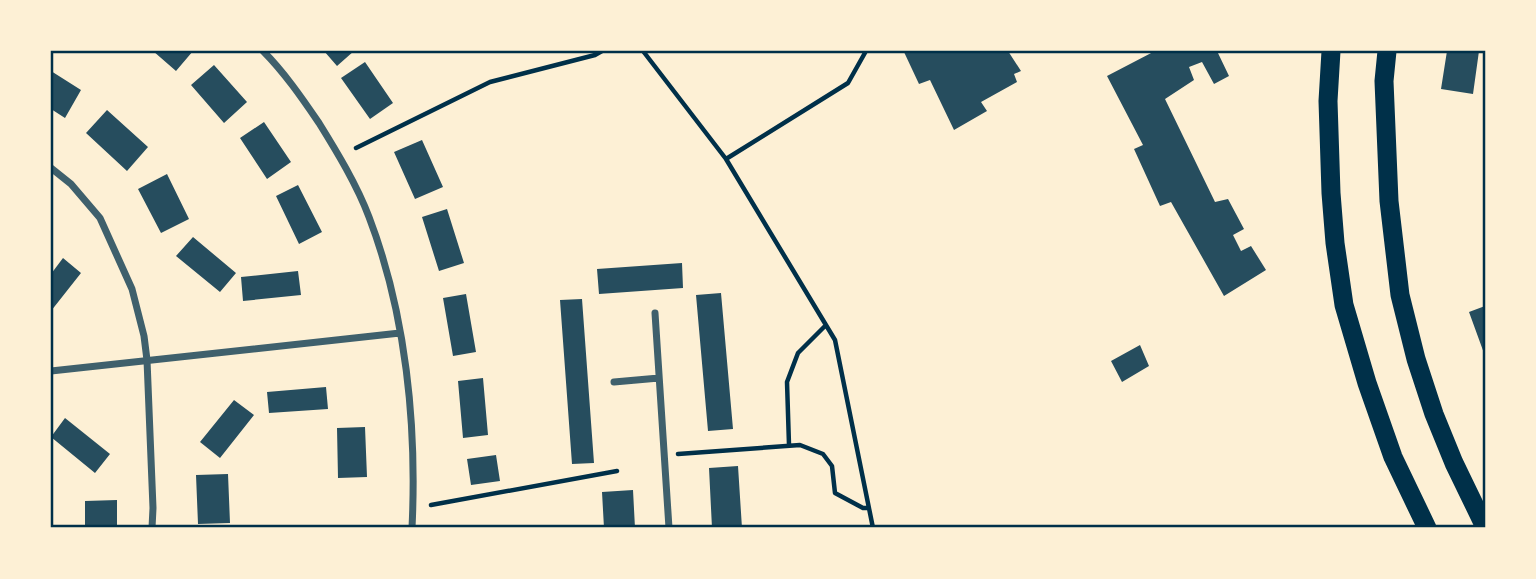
<svg xmlns="http://www.w3.org/2000/svg" width="1536" height="579" font-family="Mulish,sans-serif">
  <style>
    .building { fill: #264d5e }
    .lines { fill: none; stroke-linecap: round; stroke-linejoin: round }
    .path { stroke: #003049; stroke-width: 4.5 }
    .minor { stroke: #3f606c; stroke-width: 7 }
    .trunk { stroke: #003049; stroke-width: 19 }
    .neatline { fill: none; stroke: #003049; stroke-width: 2.5 }
  </style>
  <rect width="100%" height="100%" fill="#fdf0d5"/>
  <!-- building -->
  <path class="building" d="M 153,51 L 193,51 L 176,71 Z
    M 324,51 L 354,51 L 337,66 Z
    M 907,51 L 1008,51 L 1021,71 L 1014,74 L 1017,82 L 981,102 L 987,111 L 954,130 L 930,80 L 919,84 L 904,52 Z
    M 1155,51 L 1217,51 L 1229,76 L 1214,84 L 1202,62 L 1189,67 L 1194,80 L 1165,99 L 1215,202 L 1228,199 L 1244,229 L 1233,235 L 1241,251 L 1251,246 L 1266,270 L 1224,296 L 1171,202 L 1160,206 L 1134,149 L 1143,145 L 1107,76 Z
    M 1447,51 L 1479,51 L 1473,94 L 1441,89 Z
    M 365,62 L 393,103 L 370,119 L 341,78 Z
    M 214,65 L 247,102 L 224,123 L 191,85 Z
    M 51,71 L 81,90 L 65,118 L 51,109 Z
    M 107,110 L 148,147 L 127,171 L 86,133 Z
    M 264,122 L 291,162 L 267,179 L 240,138 Z
    M 422,140 L 443,187 L 415,199 L 394,152 Z
    M 167,174 L 189,219 L 161,233 L 138,189 Z
    M 298,185 L 322,232 L 299,244 L 276,196 Z
    M 447,209 L 464,263 L 439,271 L 422,217 Z
    M 193,237 L 236,273 L 220,292 L 176,256 Z
    M 63,258 L 81,273 L 51,311 L 51,274 Z
    M 682,263 L 683,288 L 599,294 L 597,269 Z
    M 298,271 L 301,295 L 243,301 L 241,277 Z
    M 721,293 L 733,429 L 708,431 L 696,295 Z
    M 466,294 L 476,352 L 453,356 L 443,298 Z
    M 582,299 L 594,463 L 572,464 L 560,300 Z
    M 1485,306 L 1485,356 L 1469,312 Z
    M 1140,345 L 1149,366 L 1122,382 L 1111,361 Z
    M 483,378 L 488,435 L 463,438 L 458,381 Z
    M 326,387 L 328,409 L 269,413 L 267,392 Z
    M 234,400 L 254,415 L 220,458 L 200,442 Z
    M 65,418 L 110,454 L 95,473 L 51,437 Z
    M 365,427 L 367,477 L 338,478 L 337,428 Z
    M 496,455 L 500,481 L 471,485 L 467,459 Z
    M 738,466 L 742,528 L 712,528 L 709,468 Z
    M 228,474 L 230,523 L 198,524 L 196,475 Z
    M 633,490 L 635,528 L 604,528 L 602,492 Z
    M 117,500 L 117,528 L 85,528 L 85,501 Z"/>
  <g class="lines">
    <!-- path -->
    <path class="path" d="M 643,51 L 726,159 L 835,340 L 873,528
      M 356,148 L 490,82 L 595,55 L 602,51
      M 726,159 L 848,83 L 866,51
      M 789,445 L 787,382 L 798,353 L 826,325
      M 678,454 L 800,445 L 823,454 L 832,466 L 835,493 L 863,508 L 869,508
      M 431,505 L 617,471"/>
    <!-- minor -->
    <path class="minor" d="M 263,51 C 284,72 302,98 319,123 C 337,152 357,185 369,217 C 406,314 417,425 412,528
      M 51,168 L 71,184 L 100,218 L 132,289 L 144,336 L 147,360 L 153,508 L 152,528
      M 655,313 L 669,528
      M 51,371 L 400,333
      M 614,382 L 659,378"/>
    <!-- trunk -->
    <path class="trunk" d="M 1331,51 L 1328,101 L 1331,193 L 1335,243 L 1344,305 L 1367,383 L 1393,457 L 1427,528
      M 1387,51 L 1384,81 L 1389,201 L 1400,295 L 1416,359 L 1434,414 L 1454,463 L 1485,527"/>
  </g>
  <!-- border -->
  <rect width="1536" height="579" fill="none" stroke="#fdf0d5" stroke-width="105"/>
  <rect x="52" y="52" width="1432" height="474" class="neatline"/>
</svg>
